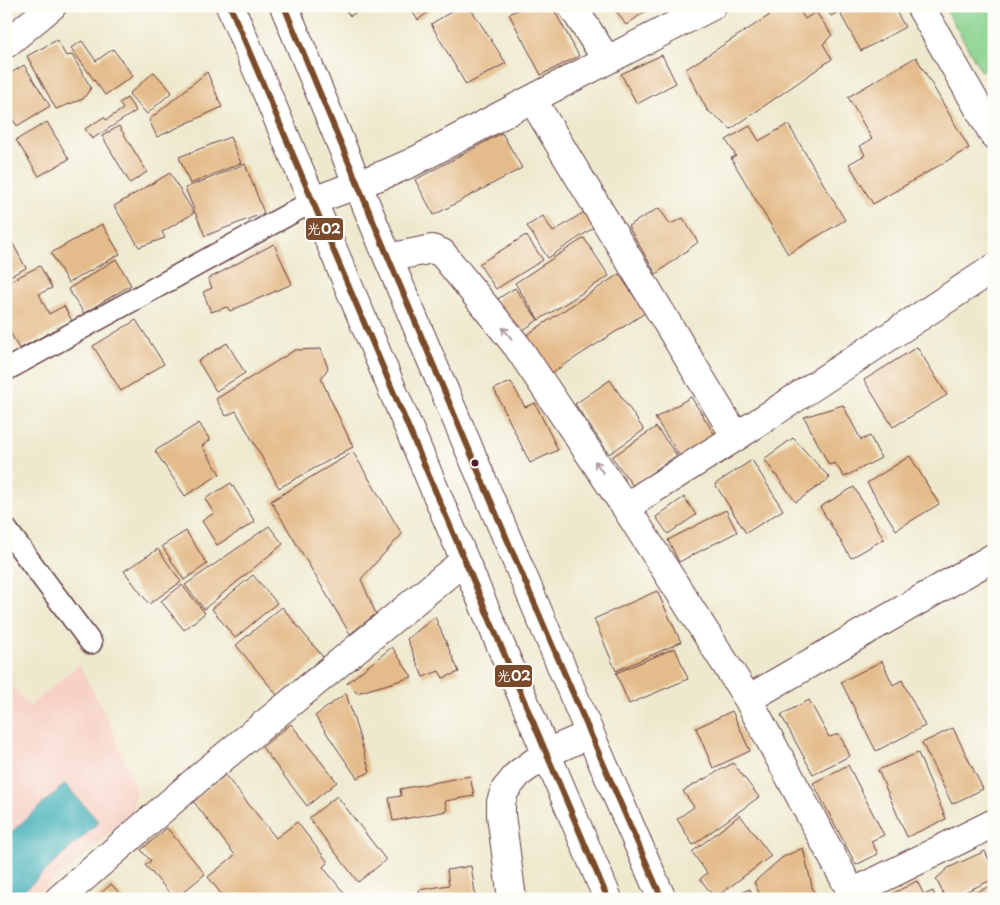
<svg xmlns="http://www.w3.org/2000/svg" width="1000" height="905" font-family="'Playpen Sans','Klee One',sans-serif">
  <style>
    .built { fill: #f7d1c6 }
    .green { fill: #89d28e; stroke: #6a785c }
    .water { fill: #3daeb7; stroke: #446671 }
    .building { fill: #e4bc8b }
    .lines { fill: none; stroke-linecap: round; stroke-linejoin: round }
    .service-casing { stroke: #633d43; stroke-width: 24 }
    .minor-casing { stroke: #633d43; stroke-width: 30 }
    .tertiary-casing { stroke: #633d43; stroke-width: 30 }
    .trunk-casing { stroke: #633d43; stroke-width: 30 }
    .service { stroke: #fff; stroke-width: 21 }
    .minor { stroke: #fff; stroke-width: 28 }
    .tertiary { stroke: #fff; stroke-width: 28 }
    .trunk { stroke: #fff; stroke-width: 28 }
    .bus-1-casing { stroke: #fdfcf7; stroke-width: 10 }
    .bus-1 { stroke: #7a4b2a; stroke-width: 6 }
    .oneway { stroke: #ae9aa0 }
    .bus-dot { fill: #4a1f2b; stroke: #fdfcf7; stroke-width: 2 }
    .line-badge { stroke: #fdfcf7; stroke-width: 2 }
    .badge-label { font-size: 14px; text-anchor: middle; font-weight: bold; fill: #fff }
  </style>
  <rect width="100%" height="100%" fill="#fdfcf7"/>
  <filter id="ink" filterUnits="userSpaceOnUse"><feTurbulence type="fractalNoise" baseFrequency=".02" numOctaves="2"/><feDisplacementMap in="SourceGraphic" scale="10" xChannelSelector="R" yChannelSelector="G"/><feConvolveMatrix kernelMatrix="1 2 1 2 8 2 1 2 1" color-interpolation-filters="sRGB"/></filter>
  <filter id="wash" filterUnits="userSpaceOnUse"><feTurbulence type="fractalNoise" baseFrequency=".0096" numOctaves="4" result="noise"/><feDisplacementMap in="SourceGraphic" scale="20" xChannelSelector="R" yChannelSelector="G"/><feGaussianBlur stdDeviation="1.12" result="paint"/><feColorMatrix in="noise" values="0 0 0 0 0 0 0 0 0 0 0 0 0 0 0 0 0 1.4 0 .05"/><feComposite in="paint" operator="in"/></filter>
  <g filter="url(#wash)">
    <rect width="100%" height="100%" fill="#eee9ce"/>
    <!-- built -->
    <path class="built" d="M 79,664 L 111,726 L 136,792 L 133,814 L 31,899 L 6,899 L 6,679 L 29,707 Z"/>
    <!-- green -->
    <path class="green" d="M 944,6 L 994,6 L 994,63 L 981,71 Z"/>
    <!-- water -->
    <path class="water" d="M 65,784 L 99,822 L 15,899 L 6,899 L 6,837 Z"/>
    <g id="blocks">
      <!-- building -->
      <path class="building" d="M 343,6 L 367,6 L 350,16 Z
        M 408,6 L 436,6 L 418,20 Z
        M 461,6 L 469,6 L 506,63 L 466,85 L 431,24 Z
        M 524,6 L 552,6 L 579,56 L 541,75 L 509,14 Z
        M 613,6 L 653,6 L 626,25 Z
        M 784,6 L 797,6 L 805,19 L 816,12 L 832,35 L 823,44 L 832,59 L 731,129 L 707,110 L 686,69 Z
        M 825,6 L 849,6 L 831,16 Z
        M 857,6 L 893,6 L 905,27 L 861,51 L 841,15 Z
        M 57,40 L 66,56 L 72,55 L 91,88 L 83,99 L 56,109 L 27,56 Z
        M 82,41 L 96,61 L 113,49 L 133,76 L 105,95 L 71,48 Z
        M 662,55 L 676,83 L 637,104 L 621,74 Z
        M 916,57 L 969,148 L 873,204 L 849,164 L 865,155 L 860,146 L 872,139 L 848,97 Z
        M 24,65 L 50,106 L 17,126 L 6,109 L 6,76 Z
        M 154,72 L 172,92 L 147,114 L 129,94 Z
        M 207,72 L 222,107 L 157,137 L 149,120 Z
        M 127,98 L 136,111 L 92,139 L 85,129 L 104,117 L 106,120 L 123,109 L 119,103 Z
        M 47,122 L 69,159 L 39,176 L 16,140 Z
        M 788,124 L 845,220 L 788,254 L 731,158 L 736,156 L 726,140 L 750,126 L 759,141 Z
        M 119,126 L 147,172 L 130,183 L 102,136 Z
        M 502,133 L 522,168 L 434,215 L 415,180 Z
        M 230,137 L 241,163 L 190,184 L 179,157 Z
        M 245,164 L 264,213 L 205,236 L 185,188 Z
        M 170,173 L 194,213 L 162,232 L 165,238 L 139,247 L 114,206 Z
        M 659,208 L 670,224 L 683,218 L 698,242 L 656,274 L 628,226 Z
        M 584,212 L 593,228 L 548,258 L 527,226 L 543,216 L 553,232 Z
        M 102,224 L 120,254 L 68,283 L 51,253 Z
        M 6,231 L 26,268 L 6,278 Z
        M 526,235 L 543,260 L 496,289 L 479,264 Z
        M 584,238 L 609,276 L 539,320 L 515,283 Z
        M 274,244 L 292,284 L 230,311 L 227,307 L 211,312 L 203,292 L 212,288 L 208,279 Z
        M 116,259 L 131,285 L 84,313 L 68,289 Z
        M 40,266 L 52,288 L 39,294 L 49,314 L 64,306 L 72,321 L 19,349 L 6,324 L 6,283 Z
        M 619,274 L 645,313 L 550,374 L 525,336 Z
        M 515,288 L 538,320 L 519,333 L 496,300 Z
        M 136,320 L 164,364 L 121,391 L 93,346 Z
        M 227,343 L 245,373 L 216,391 L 198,361 Z
        M 917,347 L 947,395 L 893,427 L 864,380 Z
        M 321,349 L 328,368 L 321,379 L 353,447 L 279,488 L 236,411 L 226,416 L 216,399 L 295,350 Z
        M 610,380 L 644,430 L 609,454 L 575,404 Z
        M 511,382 L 525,407 L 535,403 L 558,450 L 530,463 L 494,389 Z
        M 691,397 L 715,435 L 680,456 L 655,418 Z
        M 843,405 L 861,440 L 870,436 L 881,458 L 844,477 L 835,463 L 829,465 L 804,417 Z
        M 199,423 L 210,440 L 202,446 L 220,474 L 185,496 L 155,451 Z
        M 656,427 L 677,455 L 633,486 L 612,457 Z
        M 793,438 L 830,478 L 796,502 L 764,459 Z
        M 353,452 L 402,534 L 361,579 L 376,614 L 350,634 L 271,501 Z
        M 910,456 L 939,504 L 896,530 L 867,483 Z
        M 752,460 L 783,510 L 746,533 L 715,484 Z
        M 231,483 L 255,522 L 217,545 L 202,521 L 214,513 L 205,499 Z
        M 854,487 L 884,539 L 851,558 L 820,507 Z
        M 684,497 L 696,515 L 668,534 L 656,517 Z
        M 726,510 L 737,532 L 679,562 L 668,540 Z
        M 269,526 L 283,544 L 204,609 L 185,585 Z
        M 186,531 L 207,564 L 184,580 L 162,546 Z
        M 158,549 L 181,582 L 149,604 L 124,571 Z
        M 253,575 L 277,603 L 235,638 L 212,609 Z
        M 182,585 L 205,613 L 184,630 L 161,601 Z
        M 657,591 L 681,642 L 616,671 L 594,619 Z
        M 282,607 L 323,657 L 277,695 L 236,645 Z
        M 435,617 L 459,672 L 443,678 L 439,671 L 423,677 L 407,639 Z
        M 392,647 L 412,677 L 357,693 L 347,683 Z
        M 675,648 L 688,679 L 629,704 L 616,673 Z
        M 882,661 L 893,685 L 902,680 L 925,726 L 876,751 L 841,682 Z
        M 346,693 L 370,772 L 357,778 L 315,716 Z
        M 809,700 L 829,737 L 839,734 L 850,756 L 813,774 L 781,715 Z
        M 732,711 L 750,751 L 713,768 L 696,728 Z
        M 291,724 L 337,782 L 307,806 L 262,747 Z
        M 953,728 L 983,789 L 952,804 L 922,743 Z
        M 918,753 L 946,819 L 907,837 L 878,770 Z
        M 733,763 L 759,797 L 693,845 L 677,819 L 694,807 L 683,791 Z
        M 848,765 L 884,835 L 871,841 L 878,854 L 856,865 L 813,783 Z
        M 225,775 L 276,838 L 297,822 L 328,862 L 323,867 L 349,899 L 225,899 L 208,877 L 235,855 L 193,801 Z
        M 470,776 L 474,796 L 445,801 L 447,811 L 393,821 L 389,798 L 401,796 L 400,789 Z
        M 337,796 L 386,860 L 358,882 L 309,818 Z
        M 740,815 L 771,856 L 715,898 L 700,879 L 707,873 L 692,852 Z
        M 167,828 L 205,874 L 175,899 L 145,865 L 151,861 L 141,850 Z
        M 803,848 L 815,899 L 762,899 L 754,882 L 783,857 Z
        M 985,851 L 994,871 L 994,879 L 949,899 L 946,899 L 936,879 L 948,868 Z
        M 471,866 L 476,899 L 420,899 L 419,890 L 449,885 L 447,870 Z
        M 917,881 L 924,895 L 933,891 L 936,899 L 887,899 L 886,897 Z
        M 111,884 L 125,899 L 95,899 Z
        M 994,884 L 994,899 L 962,899 Z
        M 750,889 L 754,899 L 727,899 Z"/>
    </g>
  </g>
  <g filter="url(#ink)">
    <use href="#blocks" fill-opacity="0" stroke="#633d43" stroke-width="1"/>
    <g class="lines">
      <defs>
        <path id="service" d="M 6,370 L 313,201
          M 6,529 L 91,643"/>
        <path id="minor" d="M 572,6 L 607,60
          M 920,6 L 994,135
          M 6,44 L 52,6
          M 532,99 L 736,437
          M 313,201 L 388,173 L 413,162 L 532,99 L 712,6
          M 388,258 L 432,249 L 442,253 L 517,346 L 626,508 L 748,699 L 855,899
          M 626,508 L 644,495 L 736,437 L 994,268
          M 748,699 L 994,557
          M 852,893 L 994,823
          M 59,899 L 208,770 L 464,561"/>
        <path id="tertiary" d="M 512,899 L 501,815 L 501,802 L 505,790 L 518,774 L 547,753 L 590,734"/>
        <path id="trunk" d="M 230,6 C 356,303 482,601 608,899
          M 284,6 L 388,258 L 590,734 L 662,899"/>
      </defs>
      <!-- service casing -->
      <use href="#service" class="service-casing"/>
      <!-- minor casing -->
      <use href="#minor" class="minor-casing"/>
      <!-- tertiary casing -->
      <use href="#tertiary" class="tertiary-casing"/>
      <!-- trunk casing -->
      <use href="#trunk" class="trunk-casing"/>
      <!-- service -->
      <use href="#service" class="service"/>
      <!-- minor -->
      <use href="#minor" class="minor"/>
      <!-- tertiary -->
      <use href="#tertiary" class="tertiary"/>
      <!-- trunk -->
      <use href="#trunk" class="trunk"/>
      <defs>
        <path id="bus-1" d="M 230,6 L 608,899
          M 284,6 C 407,305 533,603 662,899"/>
      </defs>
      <!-- bus-1 casing -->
      <use href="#bus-1" class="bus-1-casing"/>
      <!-- bus-1 -->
      <use href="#bus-1" class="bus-1"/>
    </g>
    <!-- one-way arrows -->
    <defs><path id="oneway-shaft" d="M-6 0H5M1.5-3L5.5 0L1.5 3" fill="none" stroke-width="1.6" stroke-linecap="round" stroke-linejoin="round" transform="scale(1.25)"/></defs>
    <g class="oneway">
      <use href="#oneway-shaft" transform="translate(507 333) rotate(-129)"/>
      <use href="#oneway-shaft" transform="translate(599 467) rotate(-124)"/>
    </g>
  </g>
  <!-- markers -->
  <circle class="bus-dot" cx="475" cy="463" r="4.5"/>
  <g class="line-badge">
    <rect x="305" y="217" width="39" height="24" rx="5" fill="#7a4b2a"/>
    <rect x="494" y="664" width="39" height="24" rx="5" fill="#7a4b2a"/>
  </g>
  <g class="badge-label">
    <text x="324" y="234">光02</text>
    <text x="514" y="681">光02</text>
  </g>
  <!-- margin -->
  <rect width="1000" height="905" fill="none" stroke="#fdfcf7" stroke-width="25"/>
</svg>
